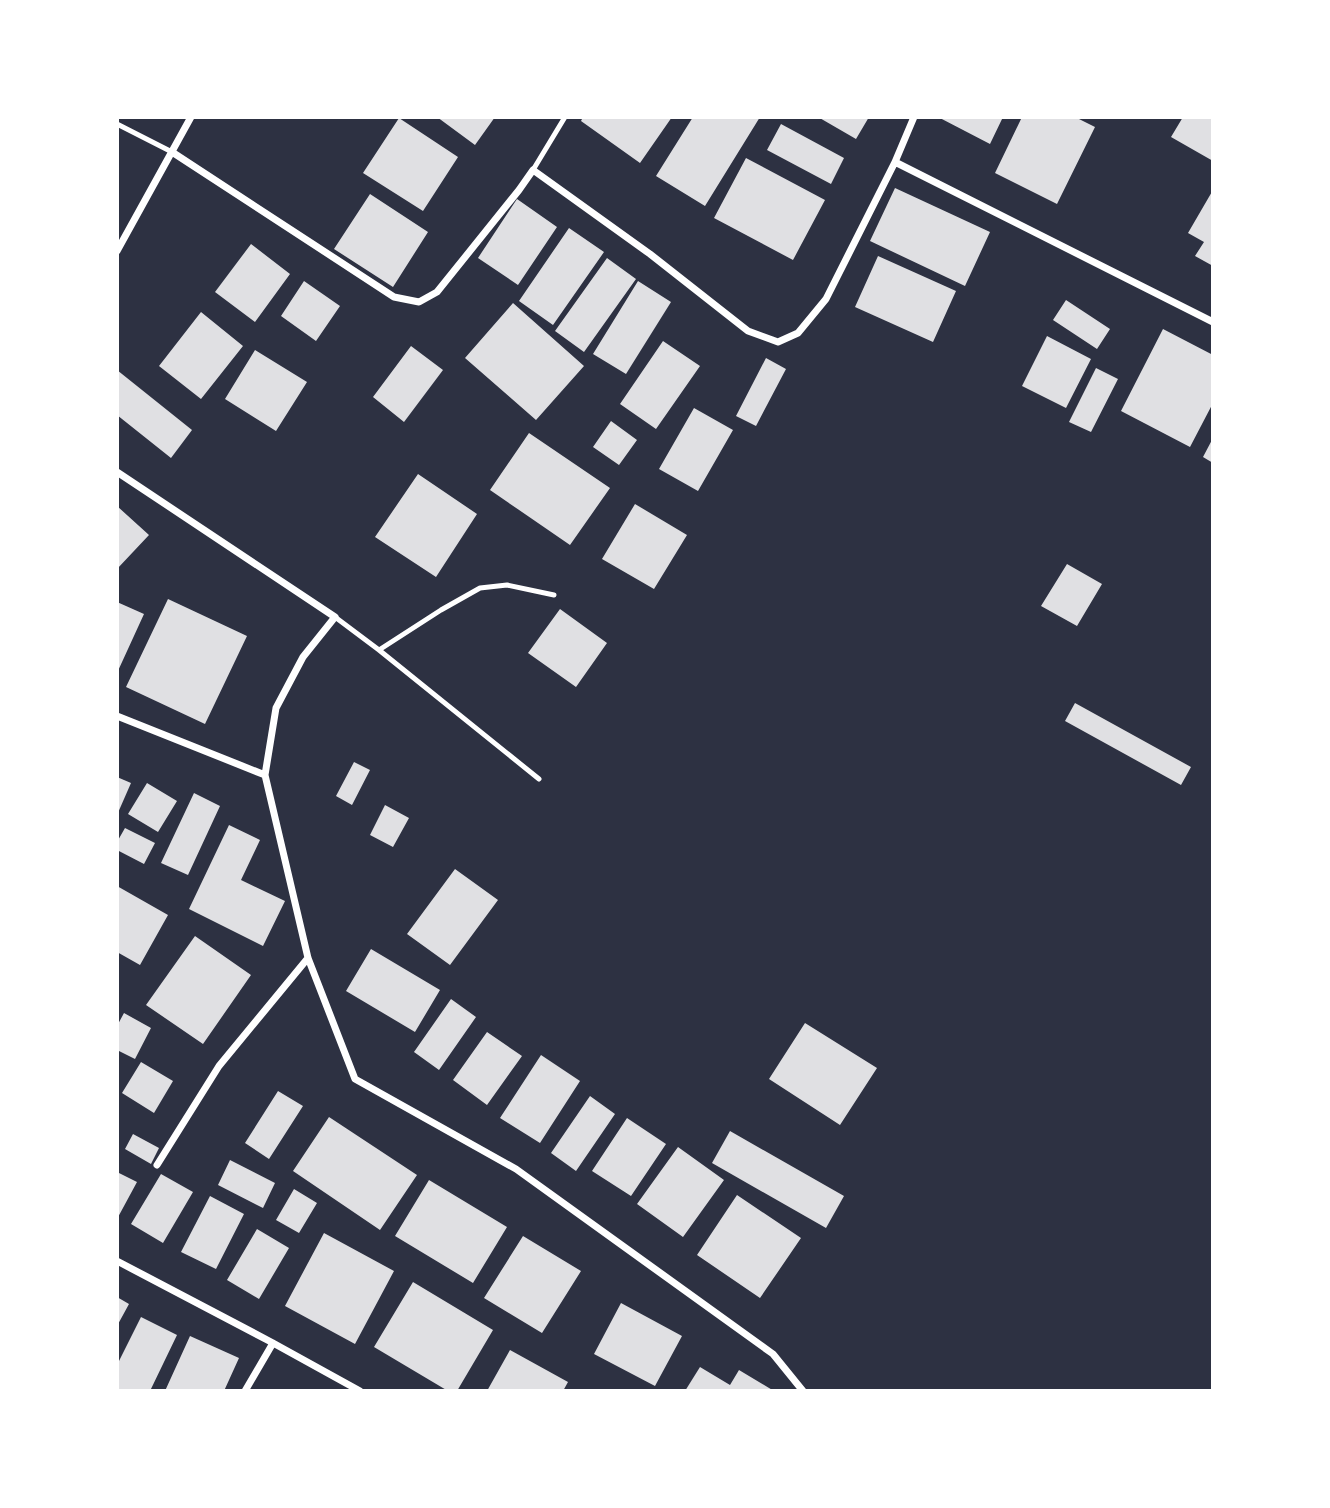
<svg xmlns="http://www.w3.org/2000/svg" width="1330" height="1508" font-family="'Fira Sans Condensed',sans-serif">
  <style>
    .building { fill: #e0e0e3 }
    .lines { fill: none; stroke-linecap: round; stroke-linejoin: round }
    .service { stroke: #fff; stroke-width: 5 }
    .minor { stroke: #fff; stroke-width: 7 }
  </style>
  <rect width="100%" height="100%" fill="#2d3142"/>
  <!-- building -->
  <path class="building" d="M 437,117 L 495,117 L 475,145 Z
    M 583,117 L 672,117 L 640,163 L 581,121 Z
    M 693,117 L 760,117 L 705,206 L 656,176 Z
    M 818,117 L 869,117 L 856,139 Z
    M 938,117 L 1003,117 L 990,144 Z
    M 1022,117 L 1075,117 L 1095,127 L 1057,204 L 995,173 Z
    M 1183,117 L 1213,117 L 1213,161 L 1171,137 Z
    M 399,118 L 458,157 L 423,211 L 363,173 Z
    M 781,124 L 844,158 L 831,184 L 767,150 Z
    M 746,158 L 825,200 L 793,260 L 714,218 Z
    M 895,188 L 990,232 L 965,286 L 870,241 Z
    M 1213,190 L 1213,266 L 1195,256 L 1204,242 L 1188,233 Z
    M 370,194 L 428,232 L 393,287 L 334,249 Z
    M 517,199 L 557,227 L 518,285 L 478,258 Z
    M 569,228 L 604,252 L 553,325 L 519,301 Z
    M 251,244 L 290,274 L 255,322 L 215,292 Z
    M 878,256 L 956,291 L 933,342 L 855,307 Z
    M 607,258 L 636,279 L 584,352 L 555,331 Z
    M 304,281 L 340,306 L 316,341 L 281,316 Z
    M 638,281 L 671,302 L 626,374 L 593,354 Z
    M 1066,300 L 1110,329 L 1097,349 L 1053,320 Z
    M 513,303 L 584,366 L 536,420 L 465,358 Z
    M 201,312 L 243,346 L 201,399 L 159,366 Z
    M 1163,329 L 1213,355 L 1213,403 L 1190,447 L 1121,411 Z
    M 1047,336 L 1091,359 L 1066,408 L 1022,386 Z
    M 663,341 L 700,366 L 656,429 L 620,404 Z
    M 411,346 L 443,370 L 404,422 L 373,397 Z
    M 255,350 L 307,382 L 276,431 L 225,399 Z
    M 766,358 L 786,369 L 756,426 L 736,416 Z
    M 1096,368 L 1118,379 L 1091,432 L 1069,422 Z
    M 117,370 L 192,430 L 171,458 L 117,415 Z
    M 694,408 L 733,430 L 698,491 L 659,469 Z
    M 611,421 L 637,440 L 619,465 L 593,447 Z
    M 529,433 L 610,488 L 570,545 L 490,490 Z
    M 1213,438 L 1213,463 L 1203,457 Z
    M 418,474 L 477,514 L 436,577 L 375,537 Z
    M 635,504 L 687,535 L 654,589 L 602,559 Z
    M 117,506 L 149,535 L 117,569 Z
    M 1067,564 L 1102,584 L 1077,626 L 1041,606 Z
    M 168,599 L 247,636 L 205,724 L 126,687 Z
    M 117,602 L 144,614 L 117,673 Z
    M 560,609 L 607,643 L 576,687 L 528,653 Z
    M 1075,703 L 1191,767 L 1181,785 L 1065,721 Z
    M 354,762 L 370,770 L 352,805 L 336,796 Z
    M 117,777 L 131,783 L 117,815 Z
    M 147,783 L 177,801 L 158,832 L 128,814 Z
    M 194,793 L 220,806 L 188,875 L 161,863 Z
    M 385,805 L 409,818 L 393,847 L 370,835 Z
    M 229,825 L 260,840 L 241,880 L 285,901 L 263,946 L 189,909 Z
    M 125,828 L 155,843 L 144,864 L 117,850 L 117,842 Z
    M 455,869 L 498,900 L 450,965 L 407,934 Z
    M 117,886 L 168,915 L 140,965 L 117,952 Z
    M 195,936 L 251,975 L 203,1044 L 146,1005 Z
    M 371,949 L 440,990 L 415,1032 L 346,991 Z
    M 451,999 L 476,1017 L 439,1070 L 414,1052 Z
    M 124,1013 L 151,1028 L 135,1059 L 117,1050 L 117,1026 Z
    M 805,1023 L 877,1068 L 840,1125 L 769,1079 Z
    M 487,1032 L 522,1056 L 487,1105 L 453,1080 Z
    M 541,1055 L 580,1081 L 540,1143 L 500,1118 Z
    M 141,1062 L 173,1081 L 154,1113 L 122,1093 Z
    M 278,1091 L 303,1106 L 269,1159 L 245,1143 Z
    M 590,1096 L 615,1114 L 576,1171 L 551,1153 Z
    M 329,1117 L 417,1175 L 380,1230 L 293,1171 Z
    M 627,1118 L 666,1144 L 631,1196 L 592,1171 Z
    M 730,1131 L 844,1196 L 826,1228 L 712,1163 Z
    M 133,1134 L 159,1148 L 151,1164 L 125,1149 Z
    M 678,1147 L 724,1180 L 683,1237 L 637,1204 Z
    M 230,1160 L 275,1183 L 263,1208 L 218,1185 Z
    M 117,1172 L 137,1182 L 117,1219 Z
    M 161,1174 L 193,1192 L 163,1243 L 131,1224 Z
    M 429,1180 L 507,1227 L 473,1283 L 395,1236 Z
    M 294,1189 L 317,1203 L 299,1233 L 276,1220 Z
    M 737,1195 L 801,1238 L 760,1298 L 697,1255 Z
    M 210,1196 L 244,1214 L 216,1269 L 181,1252 Z
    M 257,1229 L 289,1248 L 259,1299 L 227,1280 Z
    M 324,1233 L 394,1271 L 355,1344 L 285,1306 Z
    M 523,1236 L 581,1271 L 542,1333 L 484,1298 Z
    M 413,1282 L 493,1330 L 457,1391 L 448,1391 L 374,1347 Z
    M 117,1297 L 129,1304 L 117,1326 Z
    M 621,1303 L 682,1336 L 655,1386 L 594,1354 Z
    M 141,1317 L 177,1335 L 150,1391 L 117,1391 L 117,1365 Z
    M 190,1336 L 239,1358 L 224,1391 L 165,1391 Z
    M 510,1350 L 568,1382 L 563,1391 L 487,1391 Z
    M 700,1367 L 730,1385 L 739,1370 L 774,1391 L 685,1391 Z"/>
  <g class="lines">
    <!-- service -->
    <path class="service" d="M 117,124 L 172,152
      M 533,170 L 565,117
      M 335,617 L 379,650 L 539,779
      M 379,650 L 441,610 L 480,588 L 507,585 L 554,595"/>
    <!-- minor -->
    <path class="minor" d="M 172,152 L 394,297 L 419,302 L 437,292 L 519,190 L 533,170 L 650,254 L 748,331 L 778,342 L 798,333 L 826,299 L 895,162 L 914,117
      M 895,162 L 1213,322
      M 117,251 L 191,117
      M 117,472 L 335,617 L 303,657 L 276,708 L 265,775 L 308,958 L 355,1079 L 516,1169 L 773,1354 L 803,1391
      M 117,716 L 265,775
      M 157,1165 L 219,1066 L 308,958
      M 117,1261 L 273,1343 L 360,1391
      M 245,1391 L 273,1343"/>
  </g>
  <!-- border -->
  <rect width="1330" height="1508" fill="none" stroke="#ffffff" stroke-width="238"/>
</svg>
